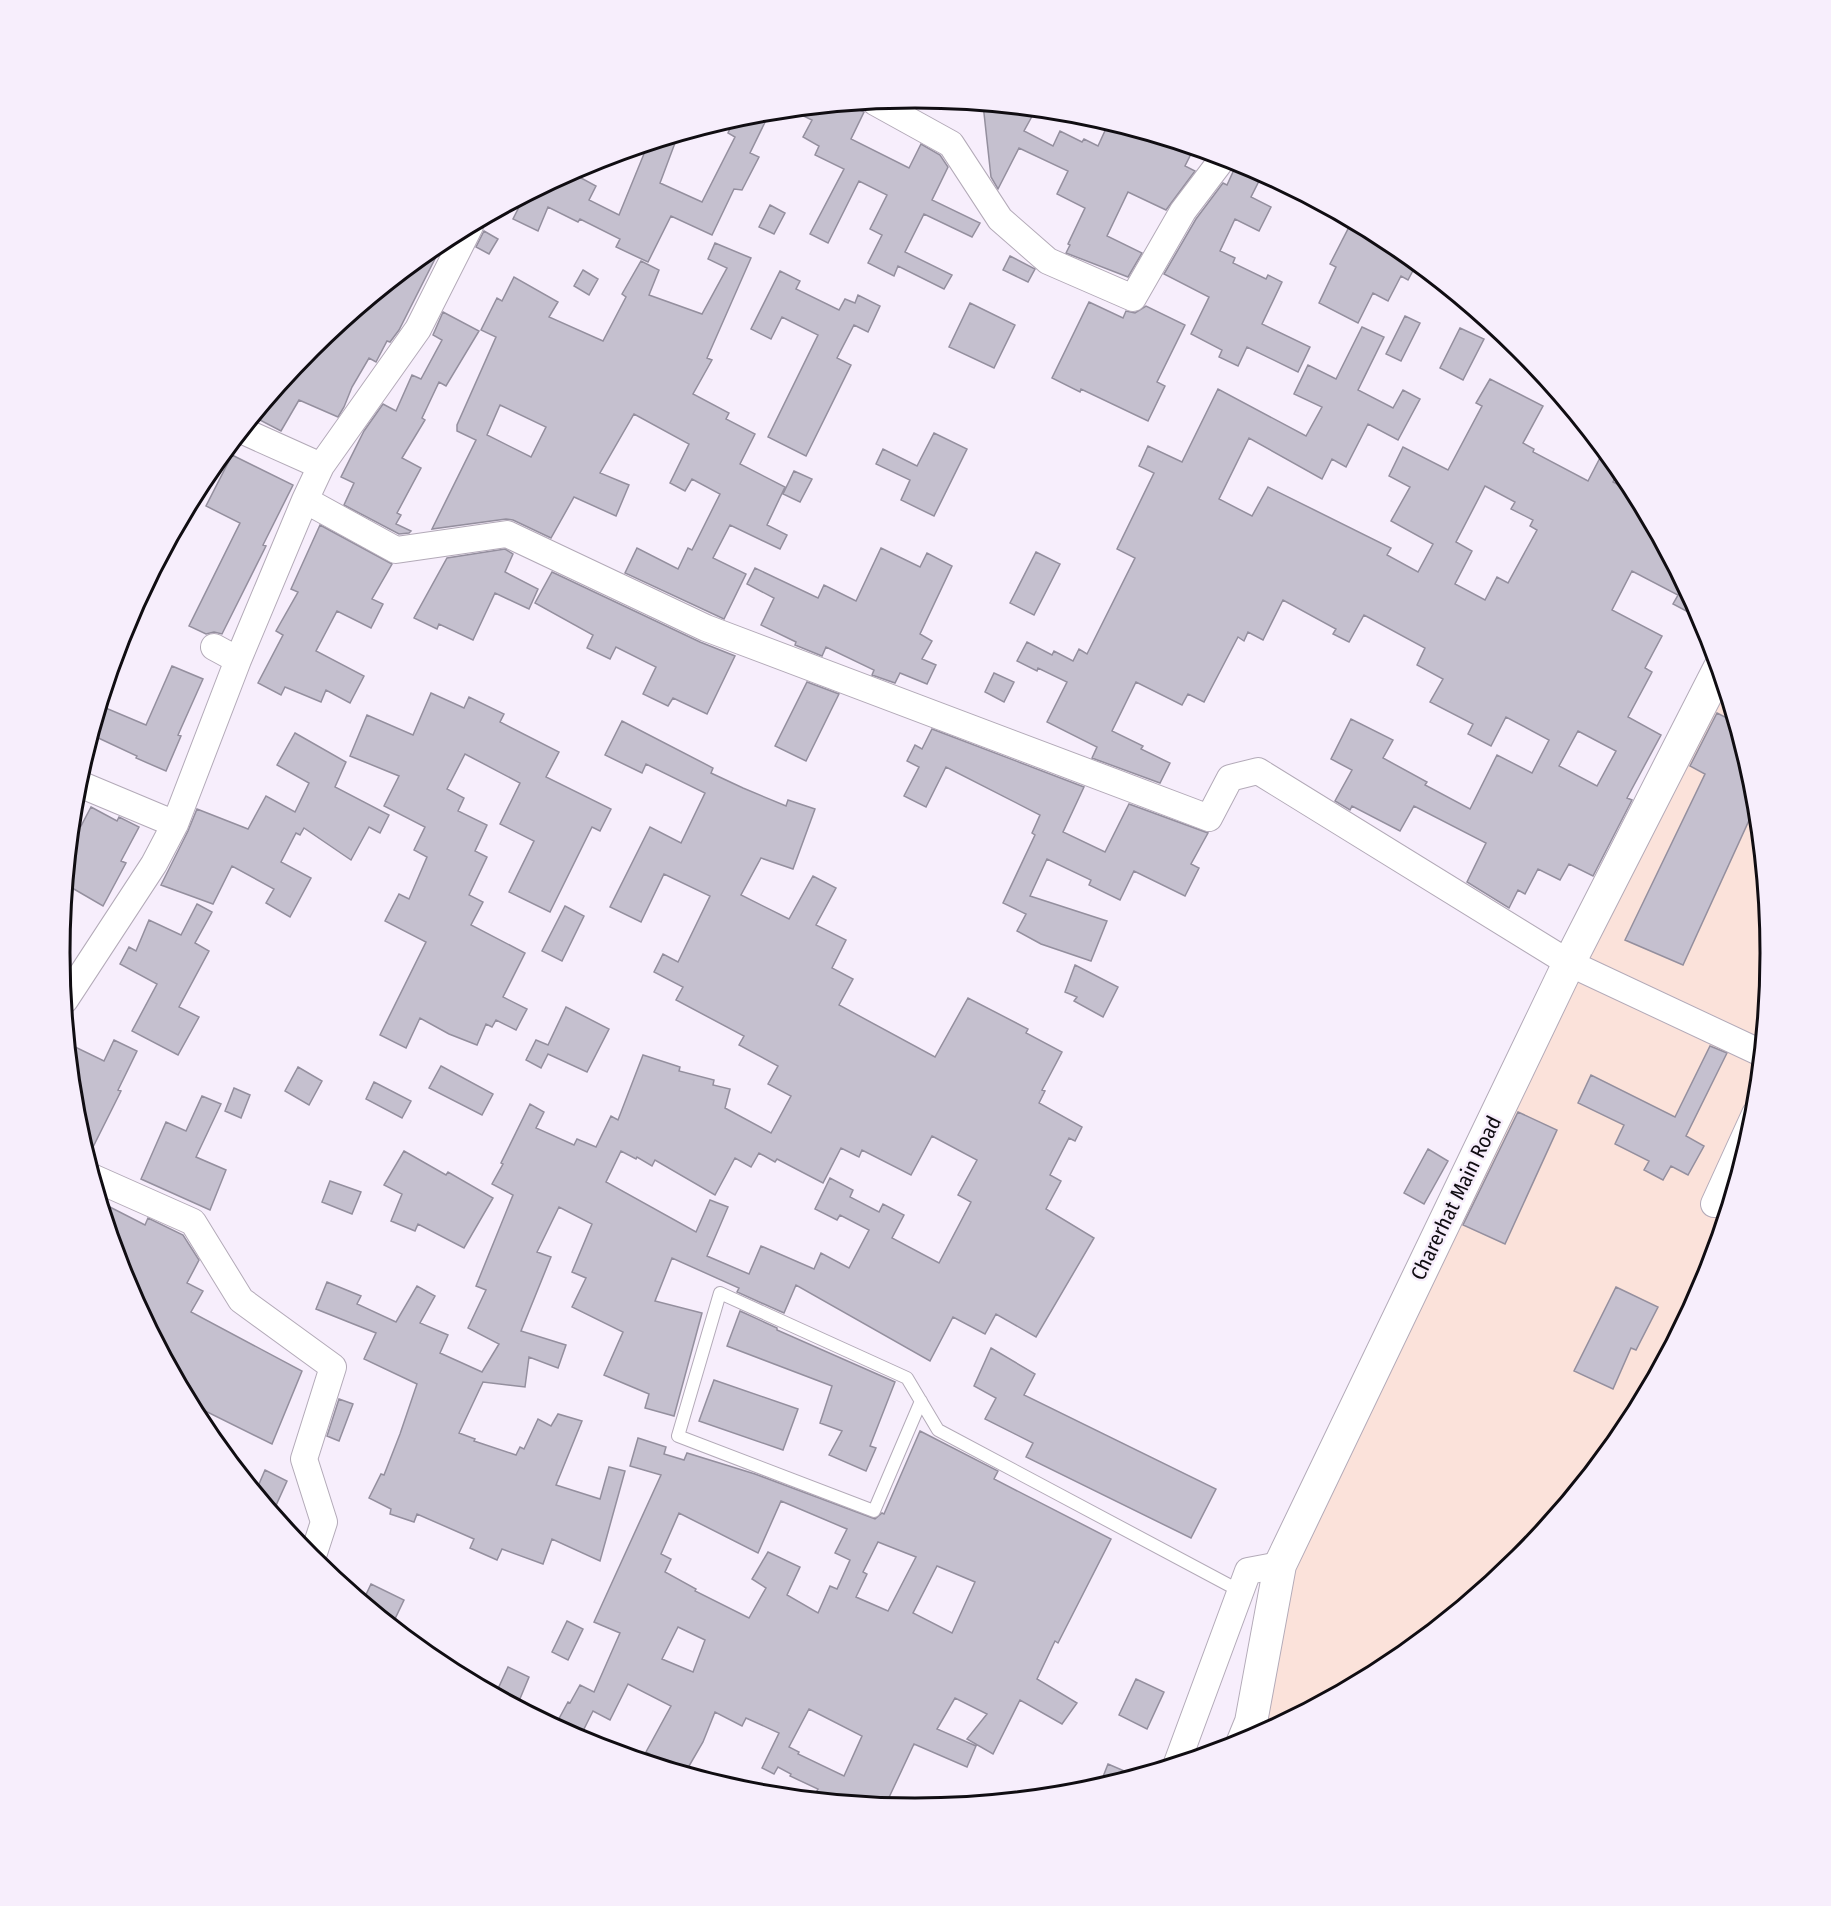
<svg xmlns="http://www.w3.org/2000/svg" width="1831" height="1906" font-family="'Fira Sans Condensed',sans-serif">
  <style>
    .industrial { fill: #fbe2da }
    .building { fill: #c5c0cf; stroke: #948f9e; stroke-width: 1.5; fill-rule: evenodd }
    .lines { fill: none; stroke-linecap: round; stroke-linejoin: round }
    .service-casing { stroke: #b3aab8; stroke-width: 14 }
    .minor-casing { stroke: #b3aab8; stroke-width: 28 }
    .tertiary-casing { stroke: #b3aab8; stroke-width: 34 }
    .service { stroke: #fff; stroke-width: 12 }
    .minor { stroke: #fff; stroke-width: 26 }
    .tertiary { stroke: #fff; stroke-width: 32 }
    .labels { text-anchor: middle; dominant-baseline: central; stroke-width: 5; stroke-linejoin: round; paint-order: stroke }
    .street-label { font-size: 21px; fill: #100d12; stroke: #f7eefc }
    .rim { fill: none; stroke: #100d12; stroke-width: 3 }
  </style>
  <rect width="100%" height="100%" fill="#f7eefc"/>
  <!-- industrial -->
  <path class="industrial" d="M 1719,668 L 1755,786 L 1771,953 L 1754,1120 L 1706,1281 L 1627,1429 L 1520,1558 L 1391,1665 L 1242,1744 L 1280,1565 Z"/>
  <!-- building -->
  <path class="building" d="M 847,104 L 864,112 L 851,139 L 909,168 L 921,144 L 940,155 L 948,167 L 932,200 L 980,223 L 972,237 L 924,214 L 905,252 L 952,275 L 944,289 L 898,266 L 894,276 L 868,263 L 882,235 L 870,229 L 887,195 L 859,181 L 828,243 L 810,234 L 844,169 L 815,155 L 819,146 L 803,137 L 812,120 L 791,110 Z
    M 983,104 L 1036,109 L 1024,131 L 1053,146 L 1060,131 L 1082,142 L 1084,139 L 1098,146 L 1109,122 L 1194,148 L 1185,166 L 1195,171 L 1166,210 L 1128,192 L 1107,236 L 1142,253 L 1128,277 L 1066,253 L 1070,245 L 1068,244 L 1085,208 L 1057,194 L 1068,171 L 1019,148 L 998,189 L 991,177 Z
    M 770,112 L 750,153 L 759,157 L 742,190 L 734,189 L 712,235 L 671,216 L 648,262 L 616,247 L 620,239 L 580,219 L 578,222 L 548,207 L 538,231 L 513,219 L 524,197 L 590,162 L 581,178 L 596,186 L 589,200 L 619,215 L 648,144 L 678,135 L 660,183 L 702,202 L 735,137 L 728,133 L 735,118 L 749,114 Z
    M 1238,161 L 1263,173 L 1251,197 L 1271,207 L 1259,231 L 1235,219 L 1220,251 L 1235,258 L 1233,263 L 1266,279 L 1268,275 L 1282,282 L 1262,324 L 1310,347 L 1298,372 L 1247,347 L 1238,366 L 1219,357 L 1222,350 L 1191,334 L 1209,297 L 1164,274 L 1196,219 L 1223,183 L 1227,185 Z
    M 770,205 L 785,213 L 774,234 L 759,227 Z
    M 1349,227 L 1371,237 L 1373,232 L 1391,242 L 1417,263 L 1408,280 L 1401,276 L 1388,301 L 1373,293 L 1358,323 L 1319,303 L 1336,267 L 1330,264 Z
    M 484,231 L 498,239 L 489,254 L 476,247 Z
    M 445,239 L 399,330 L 390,342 L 387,341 L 376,362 L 369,358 L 352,387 L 344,407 L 338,417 L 299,400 L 281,431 L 254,417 L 311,348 Z
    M 715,243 L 751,258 L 707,358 L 712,360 L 693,394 L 729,413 L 726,419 L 755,434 L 740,464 L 785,487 L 767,525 L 787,535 L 780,549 L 730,525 L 713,558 L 746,574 L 724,619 L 625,573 L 637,548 L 678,569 L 688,548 L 692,550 L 720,494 L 692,479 L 685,491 L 670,483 L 689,444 L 634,414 L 600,473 L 629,485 L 616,516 L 574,497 L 551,538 L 513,520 L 506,519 L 432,529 L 476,440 L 457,431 L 457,425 L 496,337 L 481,330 L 497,298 L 502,301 L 514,277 L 558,302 L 549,317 L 603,341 L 626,297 L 622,294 L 641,261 L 659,270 L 649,295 L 702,314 L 727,268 L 708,259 ZM 500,405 L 546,427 L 531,457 L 487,435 Z
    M 1010,256 L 1035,269 L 1028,282 L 1003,270 Z
    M 583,270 L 598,279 L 589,295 L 574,286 Z
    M 780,271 L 800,281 L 796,289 L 839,310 L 845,299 L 855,303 L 858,295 L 880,306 L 868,332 L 854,325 L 837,358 L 851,365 L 806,456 L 768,437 L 818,335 L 782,317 L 771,339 L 751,329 Z
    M 1089,302 L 1123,318 L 1126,311 L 1135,313 L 1146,306 L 1185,325 L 1157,382 L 1165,386 L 1148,421 L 1081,389 L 1080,392 L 1052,378 Z
    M 970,303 L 1015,325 L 994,368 L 949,347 Z
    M 443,312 L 479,331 L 446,386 L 439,382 L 422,418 L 425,420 L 402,458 L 421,468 L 397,513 L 401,515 L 396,524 L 411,531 L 409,533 L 399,534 L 344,505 L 354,483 L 341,477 L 364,431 L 383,404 L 396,411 L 412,375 L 421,379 L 442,340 L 433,335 Z
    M 1405,316 L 1420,323 L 1401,361 L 1386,354 Z
    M 1362,327 L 1384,337 L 1358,390 L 1393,408 L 1403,390 L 1420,399 L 1398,440 L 1368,424 L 1346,467 L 1332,459 L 1322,479 L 1249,438 L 1219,499 L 1252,516 L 1268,487 L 1391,548 L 1387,555 L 1418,572 L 1433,544 L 1391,521 L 1410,487 L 1389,476 L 1403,447 L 1448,470 L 1482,406 L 1476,403 L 1490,379 L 1543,406 L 1523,443 L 1534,449 L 1533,452 L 1588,481 L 1604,450 L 1620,470 L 1613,482 L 1636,494 L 1703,620 L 1673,604 L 1678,595 L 1632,571 L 1612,610 L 1662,636 L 1645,668 L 1652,672 L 1628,717 L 1661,735 L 1627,798 L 1632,800 L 1593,876 L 1569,864 L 1560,880 L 1538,869 L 1525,894 L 1518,890 L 1509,908 L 1467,882 L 1486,843 L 1414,806 L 1400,831 L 1352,806 L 1350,810 L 1335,801 L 1352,770 L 1331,759 L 1351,719 L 1393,740 L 1383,758 L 1427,782 L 1425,785 L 1470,809 L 1497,755 L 1532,773 L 1549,740 L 1506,717 L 1491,746 L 1468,734 L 1473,724 L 1430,702 L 1443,679 L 1417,665 L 1425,648 L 1364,615 L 1349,642 L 1333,634 L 1336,629 L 1283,600 L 1263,640 L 1248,632 L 1244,641 L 1238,637 L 1204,702 L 1188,694 L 1182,705 L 1136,682 L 1112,731 L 1143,746 L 1141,749 L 1170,763 L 1160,783 L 1092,758 L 1097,747 L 1047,722 L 1067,682 L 1038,668 L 1037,671 L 1017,661 L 1027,642 L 1052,655 L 1054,651 L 1073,661 L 1079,649 L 1087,654 L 1135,558 L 1117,549 L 1154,473 L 1139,466 L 1148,446 L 1182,462 L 1218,389 L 1306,436 L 1322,407 L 1294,394 L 1308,365 L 1336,379 ZM 1485,486 L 1515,502 L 1511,509 L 1533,520 L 1530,526 L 1537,530 L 1508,583 L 1497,577 L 1485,600 L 1455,584 L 1472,551 L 1456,542 ZM 1578,731 L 1616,751 L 1597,786 L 1559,766 Z
    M 1460,328 L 1484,339 L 1463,380 L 1440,368 Z
    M 934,433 L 967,449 L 934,516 L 901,500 L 910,480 L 876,464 L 883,449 L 917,466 Z
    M 232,455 L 293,485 L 263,545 L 266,546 L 222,634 L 214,632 L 206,634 L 189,626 L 240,523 L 206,506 Z
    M 794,471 L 812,479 L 800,502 L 783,494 Z
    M 320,525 L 392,564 L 372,599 L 383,604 L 371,628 L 337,611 L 316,651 L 364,676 L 350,703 L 326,690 L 321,702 L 285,687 L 281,695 L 258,683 L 283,635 L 276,631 L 298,592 L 291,589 Z
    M 881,548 L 920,567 L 927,553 L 952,566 L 920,634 L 932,641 L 922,659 L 936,665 L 927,684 L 900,673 L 895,683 L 872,675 L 874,670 L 826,647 L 822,656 L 795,645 L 796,642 L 761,625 L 774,598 L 747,584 L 755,568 L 818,598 L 824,585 L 856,601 Z
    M 505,549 L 513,554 L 505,572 L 538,589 L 529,609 L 495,593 L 473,640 L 439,624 L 437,629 L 414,618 L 447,558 Z
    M 1036,552 L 1060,564 L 1034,615 L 1010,603 Z
    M 552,572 L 700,642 L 735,656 L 707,714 L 673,698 L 668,706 L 643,694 L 656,667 L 616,647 L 610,659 L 587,648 L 593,635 L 535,603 Z
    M 172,666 L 203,679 L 178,735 L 181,736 L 166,771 L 136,758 L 137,756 L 92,735 L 101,706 L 146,725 Z
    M 994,673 L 1014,682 L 1004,702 L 985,692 Z
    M 807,682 L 839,694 L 806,761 L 775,746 Z
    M 431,693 L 464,708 L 469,697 L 504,714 L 500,722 L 559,752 L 546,777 L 611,809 L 600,831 L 592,827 L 550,912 L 509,892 L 534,841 L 500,824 L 520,783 L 465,754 L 447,789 L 464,798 L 458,811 L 487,825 L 475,851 L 487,857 L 469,895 L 483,902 L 471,925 L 525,953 L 503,997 L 527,1009 L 516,1030 L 496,1020 L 492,1027 L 486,1024 L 477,1045 L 449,1034 L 420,1018 L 406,1048 L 380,1035 L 426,942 L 385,921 L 399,894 L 409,899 L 427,857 L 414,850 L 425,827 L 384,806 L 399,776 L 350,756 L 367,715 L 413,735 Z
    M 1717,713 L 1735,722 L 1755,786 L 1756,805 L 1683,965 L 1625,940 L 1705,774 L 1690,766 Z
    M 622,721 L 713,768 L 711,773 L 743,788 L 786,806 L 788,800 L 815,809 L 793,869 L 761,858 L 741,895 L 789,919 L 813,876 L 836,888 L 816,925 L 846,940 L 832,968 L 853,979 L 839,1005 L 935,1057 L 968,998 L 1028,1029 L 1026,1033 L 1062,1052 L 1042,1090 L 1045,1091 L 1039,1103 L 1082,1127 L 1075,1141 L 1069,1138 L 1050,1175 L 1061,1181 L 1046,1209 L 1094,1238 L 1036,1337 L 996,1314 L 985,1334 L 953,1317 L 930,1361 L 796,1285 L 784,1313 L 737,1292 L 739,1288 L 672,1258 L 655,1301 L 702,1313 L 674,1416 L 645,1408 L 649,1394 L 604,1375 L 623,1332 L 572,1307 L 586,1278 L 572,1272 L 592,1224 L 559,1207 L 537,1252 L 551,1257 L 521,1331 L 566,1345 L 558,1368 L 529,1357 L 525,1387 L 483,1382 L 459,1433 L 475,1439 L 474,1441 L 516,1455 L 520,1447 L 524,1449 L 538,1419 L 551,1426 L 558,1414 L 582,1421 L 556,1485 L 600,1499 L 609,1467 L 625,1471 L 600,1561 L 552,1539 L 543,1564 L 502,1549 L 497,1560 L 470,1548 L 474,1539 L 417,1514 L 414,1522 L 390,1514 L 391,1509 L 369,1498 L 381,1474 L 384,1475 L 400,1434 L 417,1384 L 364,1359 L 376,1333 L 316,1309 L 327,1282 L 361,1296 L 357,1304 L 396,1322 L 417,1286 L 435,1296 L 420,1323 L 448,1335 L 440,1353 L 482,1372 L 499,1344 L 468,1328 L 486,1290 L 476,1286 L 513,1195 L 492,1184 L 503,1164 L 501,1163 L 530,1104 L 544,1112 L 536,1128 L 574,1145 L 577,1139 L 596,1147 L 611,1116 L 618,1120 L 643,1055 L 680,1067 L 679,1071 L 714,1080 L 713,1085 L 730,1089 L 725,1108 L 771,1133 L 791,1096 L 768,1084 L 778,1066 L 739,1045 L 744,1036 L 676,1000 L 683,987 L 654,972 L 663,954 L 678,962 L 710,896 L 664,874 L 641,922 L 610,907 L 650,827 L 681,843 L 705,793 L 646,764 L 642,773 L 605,755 ZM 932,1136 L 977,1160 L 958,1195 L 971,1202 L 939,1263 L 892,1238 L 904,1215 L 883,1204 L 879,1212 L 850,1197 L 853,1190 L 830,1178 L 815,1209 L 837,1220 L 840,1215 L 869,1230 L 849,1268 L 821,1253 L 814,1269 L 761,1246 L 749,1274 L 707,1256 L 728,1207 L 710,1200 L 696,1232 L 606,1182 L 621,1151 L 636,1159 L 637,1157 L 652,1166 L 655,1160 L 715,1195 L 735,1158 L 751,1167 L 759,1153 L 775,1162 L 777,1159 L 823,1183 L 841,1148 L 859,1157 L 862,1150 L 911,1175 Z
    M 932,729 L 1084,787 L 1063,832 L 1105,852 L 1129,804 L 1208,833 L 1191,864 L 1199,868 L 1185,896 L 1134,871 L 1120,900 L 1089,885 L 1091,880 L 1047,859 L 1030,896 L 1107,921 L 1091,961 L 1041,944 L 1017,931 L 1026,914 L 1003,903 L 1035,835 L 1032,833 L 1040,815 L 946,767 L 926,807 L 904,796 L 919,767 L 907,761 L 915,745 L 922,749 Z
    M 295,733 L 346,762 L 335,787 L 389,815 L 380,833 L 369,827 L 351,860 L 304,828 L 300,835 L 296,833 L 281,862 L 311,878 L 290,917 L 266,903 L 274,889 L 232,866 L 213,904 L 161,885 L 188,831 L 197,809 L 248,829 L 266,796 L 295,812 L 309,783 L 277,765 Z
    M 91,807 L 117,821 L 119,817 L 139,827 L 121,861 L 126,863 L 103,906 L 67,885 L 73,822 L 81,826 Z
    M 197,904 L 212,912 L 195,943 L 209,951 L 179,1007 L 199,1017 L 178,1055 L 132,1031 L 157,984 L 120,964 L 129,947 L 136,951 L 149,920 L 181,935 Z
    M 565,906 L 584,916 L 562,961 L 542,951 Z
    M 1075,965 L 1118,987 L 1103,1017 L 1074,1001 L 1077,997 L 1065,992 Z
    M 566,1007 L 609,1029 L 587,1072 L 548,1054 L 541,1068 L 526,1060 L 536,1040 L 548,1045 Z
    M 114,1040 L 137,1051 L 118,1090 L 121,1091 L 88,1157 L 76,1120 L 69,1044 L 104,1061 Z
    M 1710,1046 L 1727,1053 L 1686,1136 L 1704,1146 L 1688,1175 L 1671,1166 L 1663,1180 L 1644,1170 L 1649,1161 L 1615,1144 L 1624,1125 L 1578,1103 L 1591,1075 L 1675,1117 Z
    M 441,1066 L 493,1094 L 482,1115 L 429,1088 Z
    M 298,1067 L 322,1081 L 309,1105 L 285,1091 Z
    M 374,1082 L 411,1101 L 402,1118 L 366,1099 Z
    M 234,1088 L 250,1095 L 241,1118 L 225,1111 Z
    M 202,1096 L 221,1104 L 196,1157 L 226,1170 L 210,1210 L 141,1179 L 166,1122 L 186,1131 Z
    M 1518,1112 L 1557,1130 L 1505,1244 L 1463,1225 Z
    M 1428,1149 L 1448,1161 L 1424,1204 L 1404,1193 Z
    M 404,1151 L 446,1175 L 448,1172 L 493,1198 L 464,1248 L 418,1224 L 415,1231 L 391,1221 L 402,1194 L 384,1185 Z
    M 330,1181 L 361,1192 L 352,1214 L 322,1202 Z
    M 102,1203 L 145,1225 L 148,1218 L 183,1235 L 199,1260 L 187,1283 L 203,1291 L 191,1312 L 302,1371 L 272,1444 L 191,1404 L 125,1280 Z
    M 1616,1287 L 1658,1307 L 1636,1350 L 1631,1348 L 1613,1389 L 1574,1371 Z
    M 740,1311 L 777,1328 L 777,1330 L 895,1382 L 870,1446 L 876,1448 L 866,1471 L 829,1455 L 842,1431 L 820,1423 L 832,1386 L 727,1346 Z
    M 991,1348 L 1035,1374 L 1024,1395 L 1216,1489 L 1191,1538 L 1026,1457 L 1033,1443 L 985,1419 L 996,1398 L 974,1386 Z
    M 714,1380 L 798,1409 L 783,1450 L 699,1421 Z
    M 339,1399 L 353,1404 L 339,1441 L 327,1436 Z
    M 920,1431 L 998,1471 L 994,1479 L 1111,1539 L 1058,1643 L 1055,1641 L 1037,1679 L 1077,1703 L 1062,1724 L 1020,1700 L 993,1754 L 967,1739 L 987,1714 L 955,1698 L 937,1729 L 976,1746 L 967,1767 L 914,1744 L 885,1806 L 813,1798 L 818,1789 L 790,1776 L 791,1774 L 778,1767 L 774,1774 L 762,1768 L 779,1733 L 746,1718 L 742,1726 L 715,1712 L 703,1742 L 685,1773 L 680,1771 L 646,1752 L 671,1706 L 628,1684 L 610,1720 L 593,1711 L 579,1739 L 555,1726 L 568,1702 L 570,1703 L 580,1685 L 594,1692 L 620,1633 L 594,1622 L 661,1475 L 630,1466 L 638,1438 L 666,1447 L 664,1454 L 684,1460 L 687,1453 L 755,1474 L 875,1519 L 882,1513 L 884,1514 ZM 781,1501 L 847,1529 L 835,1553 L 850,1560 L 837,1589 L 830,1586 L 818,1613 L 787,1595 L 800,1567 L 768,1552 L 752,1579 L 766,1588 L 749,1618 L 695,1591 L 696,1589 L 665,1572 L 671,1559 L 661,1554 L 679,1513 L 758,1553 ZM 878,1542 L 916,1557 L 888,1611 L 856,1597 L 867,1574 L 863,1572 ZM 937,1566 L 975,1582 L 952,1633 L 913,1613 ZM 678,1627 L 705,1640 L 693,1672 L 662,1659 ZM 809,1709 L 862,1736 L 844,1776 L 798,1754 L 799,1752 L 789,1747 Z
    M 265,1470 L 287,1481 L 273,1512 L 256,1491 Z
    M 371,1584 L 404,1600 L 392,1625 L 363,1601 Z
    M 567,1621 L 583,1629 L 568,1660 L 552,1652 Z
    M 508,1667 L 529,1677 L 519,1701 L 497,1691 Z
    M 1136,1679 L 1164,1692 L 1147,1729 L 1119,1715 Z
    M 1108,1764 L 1136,1776 L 1099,1787 Z"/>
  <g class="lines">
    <defs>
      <path id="service" d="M 921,1401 L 874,1511 L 678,1436 L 720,1293 L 907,1378 L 938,1430 L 1240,1591"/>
      <path id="minor" d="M 875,102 L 951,144 L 1000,219 L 1048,261 L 1133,298 L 1183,211 L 1224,157
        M 243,431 L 321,466
        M 305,500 L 396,550 L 507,534 L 706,628 L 1209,818 L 1230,778 L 1258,771 L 1569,963 L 1761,1053
        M 214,647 L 238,660 L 305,500 L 321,466 L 418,329 L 470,226
        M 77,783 L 175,824
        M 65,1000 L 154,864 L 175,824 L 238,660
        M 94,1178 L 193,1222 L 241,1300 L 333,1367 L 304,1459 L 324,1522 L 312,1559
        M 1714,1204 L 1755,1114
        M 1177,1763 L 1248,1571 L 1280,1565"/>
      <path id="tertiary" d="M 1242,1744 L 1251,1722 L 1280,1565 L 1569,963 L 1719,669"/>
    </defs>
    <!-- service casing -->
    <use href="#service" class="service-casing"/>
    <!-- minor casing -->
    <use href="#minor" class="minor-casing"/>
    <!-- tertiary casing -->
    <use href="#tertiary" class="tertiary-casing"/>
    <!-- service -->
    <use href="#service" class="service"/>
    <!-- minor -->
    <use href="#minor" class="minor"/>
    <!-- tertiary -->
    <use href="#tertiary" class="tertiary"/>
  </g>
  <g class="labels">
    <!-- street labels -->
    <g class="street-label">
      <text transform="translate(1456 1198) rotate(-64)">Charerhat Main Road</text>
    </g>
  </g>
  <!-- crop -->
  <path d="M0 0H1831V1906H0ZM70 953a845 845 0 1 1 1690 0a845 845 0 1 1-1690 0Z" fill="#f7eefc" fill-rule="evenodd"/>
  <path class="rim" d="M70 953a845 845 0 1 1 1690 0a845 845 0 1 1-1690 0Z"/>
</svg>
